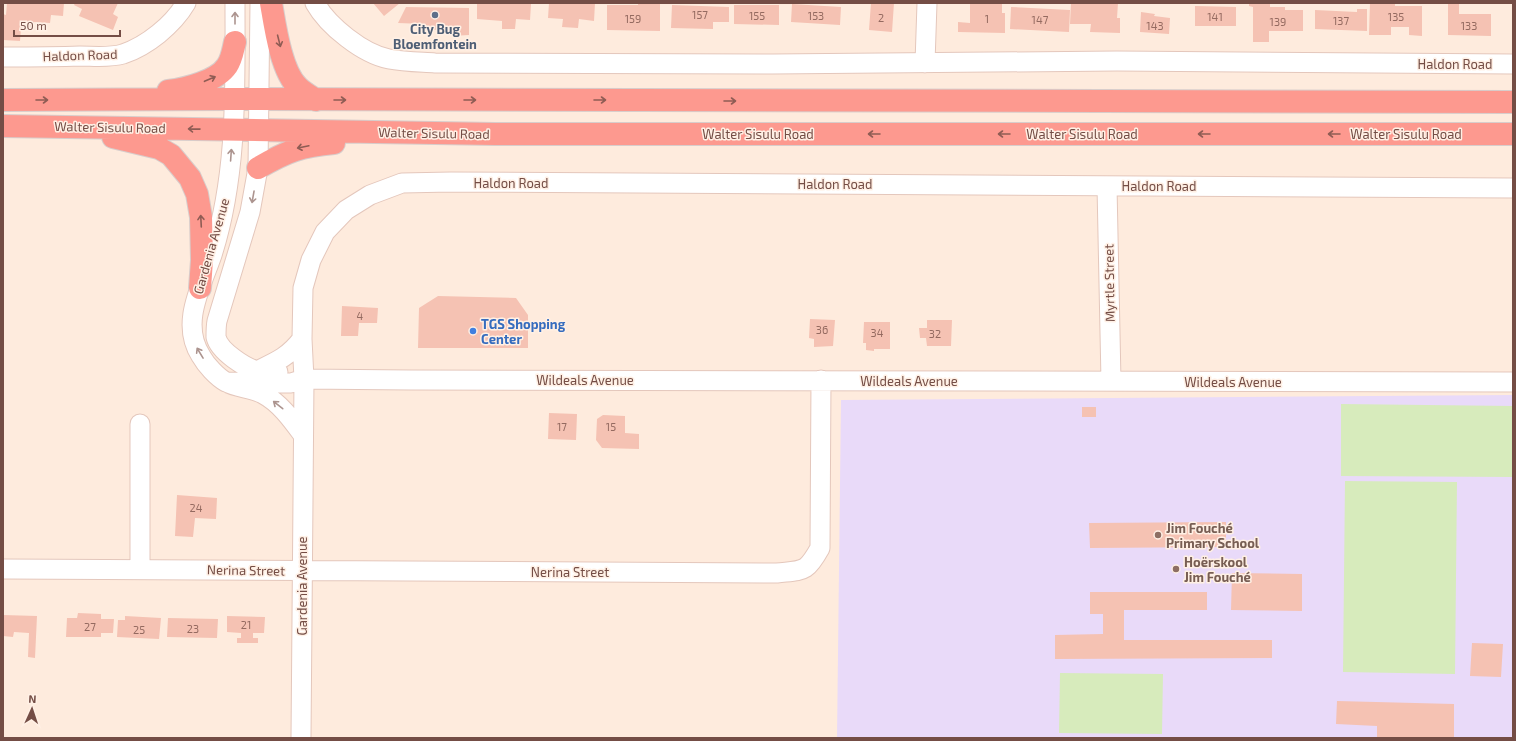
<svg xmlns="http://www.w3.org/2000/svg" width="1516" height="741" font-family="'Exo 2',sans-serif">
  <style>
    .education { fill: #e9daf9 }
    .green { fill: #d7ebbc }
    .building { fill: #f5c2b3 }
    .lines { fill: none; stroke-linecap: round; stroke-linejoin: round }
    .minor-casing { stroke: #e4c7bc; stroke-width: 21 }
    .highway-casing { stroke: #d8cdcb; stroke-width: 24 }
    .minor { stroke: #fff; stroke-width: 19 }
    .highway { stroke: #fd998f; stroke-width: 22 }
    .oneway { stroke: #ac948f }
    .oneway2 { stroke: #8f5c54 }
    .service-dot { fill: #5c6f8a; stroke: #fff0e5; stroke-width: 1.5 }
    .shop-dot { fill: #3f7fe0; stroke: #fff0e5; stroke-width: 1.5 }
    .education-dot { fill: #8d6e63; stroke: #fff0e5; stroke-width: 1.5 }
    .labels { text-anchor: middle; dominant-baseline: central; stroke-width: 3; stroke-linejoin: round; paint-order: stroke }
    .number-label { font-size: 11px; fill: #946a60 }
    .service-label { font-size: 13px; font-weight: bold; fill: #4e5e75; stroke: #fff0e5 }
    .street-label { font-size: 13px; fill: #744d45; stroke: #fff0e5 }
    .shop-label { font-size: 13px; font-weight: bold; fill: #366cbe; stroke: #fff0e5; text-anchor: start }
    .education-label { font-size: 13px; font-weight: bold; fill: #785e54; stroke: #fff0e5; text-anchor: start }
  </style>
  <rect width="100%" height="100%" fill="#feebdd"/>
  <!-- education -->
  <path class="education" d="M 1513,395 L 1513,738 L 837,738 L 841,400 Z"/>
  <!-- green -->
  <path class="green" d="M 1341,404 L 1513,406 L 1513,477 L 1341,476 Z
    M 1345,481 L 1457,482 L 1455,674 L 1343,672 Z
    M 1060,673 L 1163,674 L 1162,734 L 1059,733 Z"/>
  <!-- building -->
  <path class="building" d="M 7,3 L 64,3 L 63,16 L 51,15 L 50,23 L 34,22 L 34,28 L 21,28 L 20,41 L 3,40 L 3,14 L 6,15 Z
    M 75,3 L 118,3 L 113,14 L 118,17 L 113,30 L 79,16 L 82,9 L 74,5 Z
    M 373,3 L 400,3 L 384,16 Z
    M 477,3 L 531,4 L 530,20 L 516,19 L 515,29 L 502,29 L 502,21 L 477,19 Z
    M 549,3 L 595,3 L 594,21 L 579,19 L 578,28 L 562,27 L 563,19 L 548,18 Z
    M 638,3 L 660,3 L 660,31 L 607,30 L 607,5 L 638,5 Z
    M 871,3 L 894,3 L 892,32 L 869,30 Z
    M 970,3 L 1002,3 L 1002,13 L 1005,13 L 1005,33 L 958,32 L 958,22 L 970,23 Z
    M 1071,3 L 1118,3 L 1117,18 L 1120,18 L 1120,33 L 1090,32 L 1091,24 L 1070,24 Z
    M 1249,3 L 1270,3 L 1270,7 L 1285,7 L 1285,10 L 1303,10 L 1303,31 L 1269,31 L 1269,42 L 1253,42 L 1253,7 L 1249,6 Z
    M 1370,3 L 1395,3 L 1395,6 L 1422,6 L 1422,36 L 1409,35 L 1409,27 L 1391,27 L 1391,35 L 1369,35 Z
    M 792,4 L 841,7 L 840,25 L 791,22 Z
    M 1448,4 L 1459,4 L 1459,14 L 1491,14 L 1491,36 L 1448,35 Z
    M 672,5 L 729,7 L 729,22 L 713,22 L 713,29 L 671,28 Z
    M 734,5 L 779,5 L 779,25 L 734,24 Z
    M 1195,6 L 1236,7 L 1236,26 L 1195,26 Z
    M 406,7 L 469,8 L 469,35 L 452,36 L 452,31 L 423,29 L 424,24 L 398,23 Z
    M 1011,7 L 1070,10 L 1069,32 L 1010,29 Z
    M 1357,9 L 1367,9 L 1367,31 L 1315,29 L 1315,10 L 1357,12 Z
    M 1141,12 L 1155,14 L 1154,16 L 1170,18 L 1169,34 L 1140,32 Z
    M 438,296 L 516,298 L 528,315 L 528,348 L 418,348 L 419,308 Z
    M 342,306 L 378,308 L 377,323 L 359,323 L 358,336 L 341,336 Z
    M 810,319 L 835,320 L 833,346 L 814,347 L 814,339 L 809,338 Z
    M 927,320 L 952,320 L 951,346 L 927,346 L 926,338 L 920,338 L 919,328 L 927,328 Z
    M 864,322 L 890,322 L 890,349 L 874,349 L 874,351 L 866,350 L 866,343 L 863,343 Z
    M 1082,407 L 1096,407 L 1096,417 L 1082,417 Z
    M 549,413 L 577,414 L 576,440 L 548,439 Z
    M 603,415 L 625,416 L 625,433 L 639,434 L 639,449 L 602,448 L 596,440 L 597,419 Z
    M 177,495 L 217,498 L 216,519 L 195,518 L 193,537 L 175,536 Z
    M 1226,522 L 1226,547 L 1090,548 L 1089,523 Z
    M 1232,573 L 1302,574 L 1302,611 L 1231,610 Z
    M 1090,592 L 1207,592 L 1207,610 L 1124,610 L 1124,640 L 1272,640 L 1272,658 L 1055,659 L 1055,635 L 1103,634 L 1103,614 L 1090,614 Z
    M 78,613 L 101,614 L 101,619 L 114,619 L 113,633 L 101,633 L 101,637 L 66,637 L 67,618 L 77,618 Z
    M 3,615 L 37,616 L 35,658 L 28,657 L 29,633 L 14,632 L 13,637 L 3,636 Z
    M 125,616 L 161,618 L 159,639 L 117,637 L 118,620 L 125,620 Z
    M 227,616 L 265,617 L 264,633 L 253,633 L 253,638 L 258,638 L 258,643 L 237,643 L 237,638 L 241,638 L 241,633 L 227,632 Z
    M 168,618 L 218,619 L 217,638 L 167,637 Z
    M 1472,643 L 1503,644 L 1501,677 L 1470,676 Z
    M 1337,701 L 1454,704 L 1454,738 L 1377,738 L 1377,726 L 1336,724 Z"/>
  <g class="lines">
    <defs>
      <path id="minor" d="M 235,3 C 235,87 238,174 212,255 C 201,287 180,324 201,356 C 206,365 217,377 226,382 C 237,388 252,388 263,394 C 280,403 292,420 303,435
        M 260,3 L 258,168 L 250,212 L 217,321 C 216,326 216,332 216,337 C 219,351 246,369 259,371 C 265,372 272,372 278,372
        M 315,3 C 328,26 363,54 389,59 C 404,62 420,62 435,63 L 773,64 L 1117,61 L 1513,64
        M 3,57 C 29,57 54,57 80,56 C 93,56 109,58 123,54 C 147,46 173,25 186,3
        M 925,63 L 927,3
        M 1107,186 L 1111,381
        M 259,370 C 278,361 289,356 302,339
        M 226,382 L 291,383 L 304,379 L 411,380 L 1513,382
        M 3,569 L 777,573 C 804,570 806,573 820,548 L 821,380
        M 140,569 L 140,424
        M 301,738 L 304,379 L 302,339 L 303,288 L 311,260 L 325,232 L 346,210 L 370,195 L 402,183 L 451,182 L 1513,188"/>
      <path id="highway" d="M 271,3 C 275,26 281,71 298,87 C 303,92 310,96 316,100
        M 168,91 C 186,89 217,81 227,66 C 232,59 233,50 235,42
        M 3,100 L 235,99 L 1513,102
        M 3,126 L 495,134 L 1513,134
        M 113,137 L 159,148 L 171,155 L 190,178 L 197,194 L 201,217 L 202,260 L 200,288
        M 258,168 C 287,151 301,146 334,143"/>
    </defs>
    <!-- minor casing -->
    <use href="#minor" class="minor-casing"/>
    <!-- highway casing -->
    <use href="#highway" class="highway-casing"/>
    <!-- minor -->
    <use href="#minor" class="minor"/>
    <!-- highway -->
    <use href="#highway" class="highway"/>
  </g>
  <!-- one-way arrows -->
  <defs><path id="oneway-shaft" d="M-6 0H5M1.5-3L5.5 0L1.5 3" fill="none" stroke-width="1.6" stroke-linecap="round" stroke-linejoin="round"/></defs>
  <g class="oneway">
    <use href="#oneway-shaft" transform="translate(235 18) rotate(-90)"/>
    <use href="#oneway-shaft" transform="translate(231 155) rotate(-86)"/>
    <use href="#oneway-shaft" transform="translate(253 197) rotate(100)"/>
    <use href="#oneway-shaft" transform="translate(200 353) rotate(-121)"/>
    <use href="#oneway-shaft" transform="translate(278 405) rotate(-142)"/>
  </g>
  <g class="oneway2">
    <use href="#oneway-shaft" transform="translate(279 41) rotate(76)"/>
    <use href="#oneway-shaft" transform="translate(210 79) rotate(-23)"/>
    <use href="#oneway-shaft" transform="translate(42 100)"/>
    <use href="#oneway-shaft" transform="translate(340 100)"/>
    <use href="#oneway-shaft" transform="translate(470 100)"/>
    <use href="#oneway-shaft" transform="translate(600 100)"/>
    <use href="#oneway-shaft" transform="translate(730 101)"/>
    <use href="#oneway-shaft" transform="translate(194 129) rotate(-179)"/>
    <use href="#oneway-shaft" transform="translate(874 134) rotate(-180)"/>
    <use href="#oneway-shaft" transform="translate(1004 134) rotate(-180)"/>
    <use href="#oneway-shaft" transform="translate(1204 134) rotate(-180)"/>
    <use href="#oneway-shaft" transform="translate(1334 134) rotate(-180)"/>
    <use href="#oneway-shaft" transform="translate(303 147) rotate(168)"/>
    <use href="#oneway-shaft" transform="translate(201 221) rotate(-93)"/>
  </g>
  <!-- markers -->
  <circle class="service-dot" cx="435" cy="15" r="4"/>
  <circle class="shop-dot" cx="473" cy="331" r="4"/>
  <g class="education-dot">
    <circle cx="1158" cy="535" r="4"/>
    <circle cx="1176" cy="569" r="4"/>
  </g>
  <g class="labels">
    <!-- number labels -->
    <g class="number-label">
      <text x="700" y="14">157</text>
      <text x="757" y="15">155</text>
      <text x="816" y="15">153</text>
      <text x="1215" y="16">141</text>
      <text x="1396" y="16">135</text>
      <text x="881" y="17">2</text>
      <text x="633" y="18">159</text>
      <text x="987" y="18">1</text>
      <text x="1040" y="19">147</text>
      <text x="1341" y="20">137</text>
      <text x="1278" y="21">139</text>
      <text x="1155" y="25">143</text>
      <text x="1469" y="25">133</text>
      <text x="360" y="315">4</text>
      <text x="822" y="329">36</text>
      <text x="877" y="332">34</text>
      <text x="935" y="333">32</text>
      <text x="562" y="426">17</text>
      <text x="611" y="426">15</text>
      <text x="196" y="507">24</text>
      <text x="246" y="624">21</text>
      <text x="90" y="626">27</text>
      <text x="193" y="628">23</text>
      <text x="139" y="629">25</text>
    </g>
    <!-- service labels -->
    <g class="service-label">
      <text x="435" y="29">City Bug<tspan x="435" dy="15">Bloemfontein</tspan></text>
    </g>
    <!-- street labels -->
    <g class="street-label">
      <text transform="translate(80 55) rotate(-2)">Haldon Road</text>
      <text x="1455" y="64">Haldon Road</text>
      <text transform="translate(110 127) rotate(1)">Walter Sisulu Road</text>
      <text transform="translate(434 133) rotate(1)">Walter Sisulu Road</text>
      <text x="758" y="134">Walter Sisulu Road</text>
      <text x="1082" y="134">Walter Sisulu Road</text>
      <text x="1406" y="134">Walter Sisulu Road</text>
      <text x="511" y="183">Haldon Road</text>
      <text x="835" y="184">Haldon Road</text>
      <text x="1159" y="186">Haldon Road</text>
      <text transform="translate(211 246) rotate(-74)">Gardenia Avenue</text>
      <text transform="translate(1109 283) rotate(-91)">Myrtle Street</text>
      <text x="585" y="380">Wildeals Avenue</text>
      <text x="909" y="381">Wildeals Avenue</text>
      <text x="1233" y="382">Wildeals Avenue</text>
      <text transform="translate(246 570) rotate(1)">Nerina Street</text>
      <text x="570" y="572">Nerina Street</text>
      <text transform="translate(302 586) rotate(-90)">Gardenia Avenue</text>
    </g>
    <!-- shop labels -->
    <g class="shop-label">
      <text x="481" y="324">TGS Shopping<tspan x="481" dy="15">Center</tspan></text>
    </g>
    <!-- education labels -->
    <g class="education-label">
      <text x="1166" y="528">Jim Fouché<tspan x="1166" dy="15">Primary School</tspan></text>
      <text x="1184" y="562">Hoërskool<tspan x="1184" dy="15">Jim Fouché</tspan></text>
    </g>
  </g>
  <!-- border -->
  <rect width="1516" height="741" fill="none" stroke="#744d45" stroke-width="8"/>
  <!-- north arrow -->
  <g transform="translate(32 709) rotate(3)" stroke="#fff0e5" stroke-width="3" paint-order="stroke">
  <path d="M0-3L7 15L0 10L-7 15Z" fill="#744d45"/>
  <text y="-6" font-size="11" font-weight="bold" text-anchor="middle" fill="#744d45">N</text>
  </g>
  <!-- scale -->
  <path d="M14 30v6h106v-6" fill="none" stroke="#744d45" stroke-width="2"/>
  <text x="20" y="30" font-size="12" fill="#744d45" stroke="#fff0e5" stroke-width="3" paint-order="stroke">50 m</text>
</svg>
